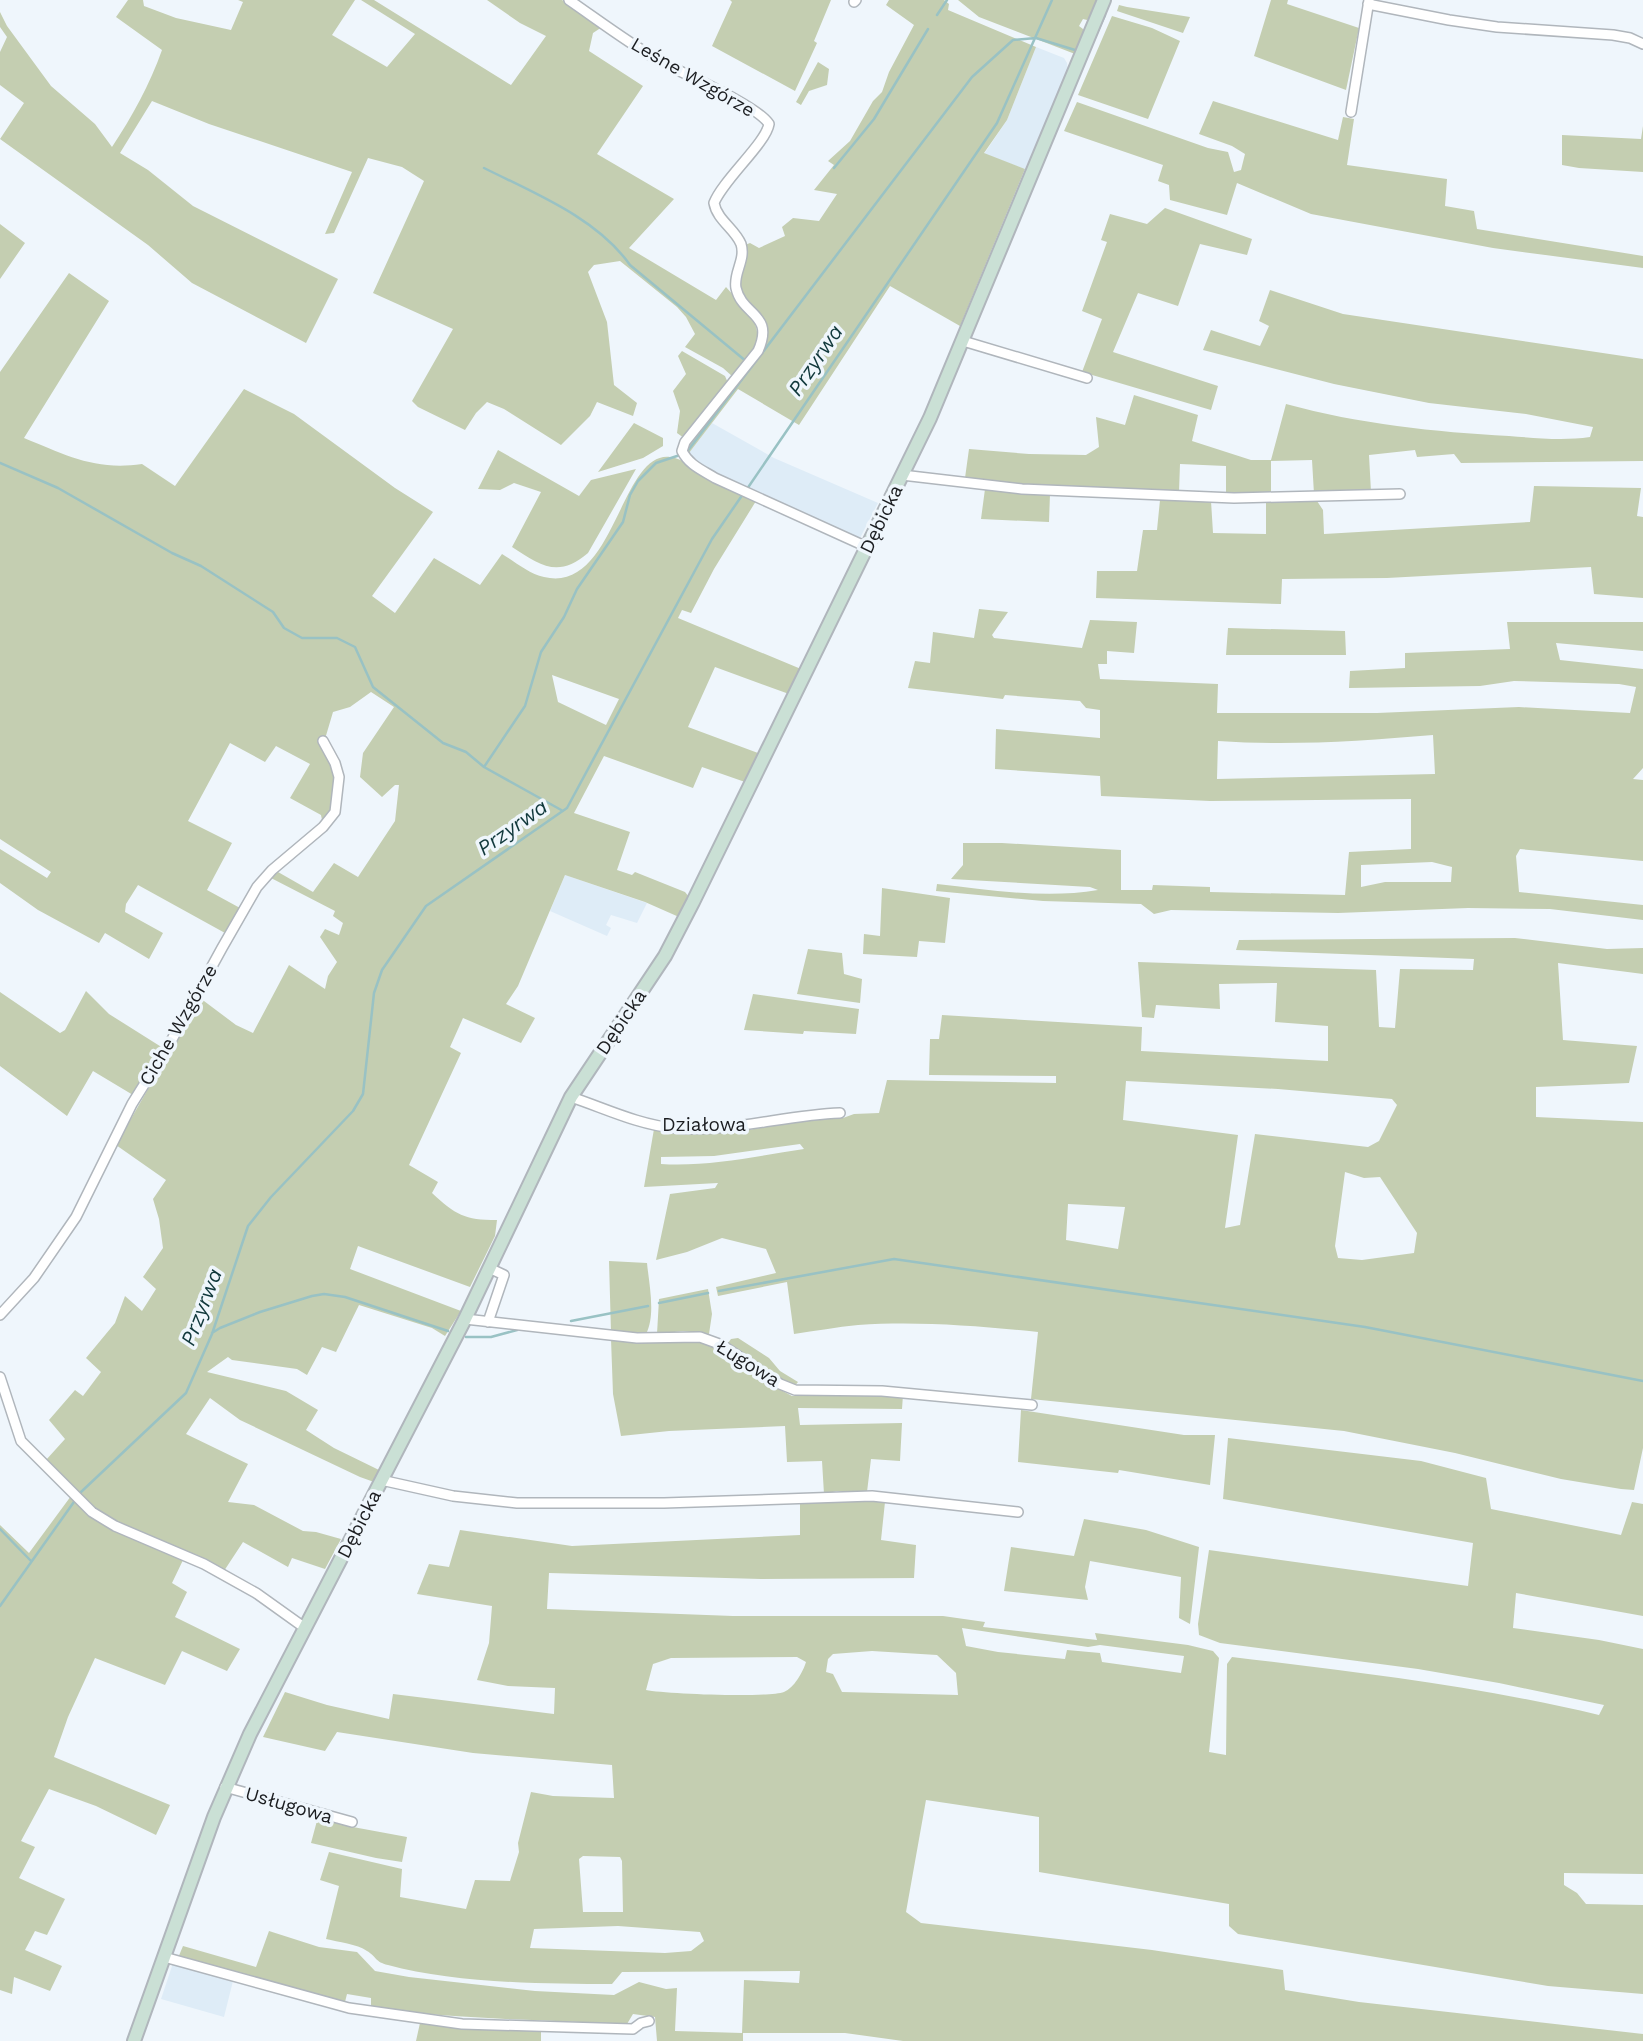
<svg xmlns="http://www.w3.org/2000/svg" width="1643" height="2041" font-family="'Work Sans',sans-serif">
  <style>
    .built { fill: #deecf7 }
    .green { fill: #c4ceb1; fill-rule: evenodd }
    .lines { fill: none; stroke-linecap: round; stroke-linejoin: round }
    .stream { stroke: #99c2c4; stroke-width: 2.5 }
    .street-casing { stroke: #b0b6bc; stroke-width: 12 }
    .secondary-casing { stroke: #b0b6bc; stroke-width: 16 }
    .street { stroke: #fff; stroke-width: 9 }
    .secondary { stroke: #cae0d5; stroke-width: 12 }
    .labels { text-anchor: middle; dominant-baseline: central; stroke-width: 7; stroke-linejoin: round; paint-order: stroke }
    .street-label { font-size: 19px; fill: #1b1d20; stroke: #eff6fc }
    .water-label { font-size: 21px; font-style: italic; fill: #10383b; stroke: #eff6fc }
  </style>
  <rect width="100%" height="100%" fill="#eff6fc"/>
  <!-- built -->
  <path class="built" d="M 1036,47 L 1064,58 L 1067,63 L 1068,71 L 1025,169 L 984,154 L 1007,120 Z
    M 712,423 L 774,458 L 878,503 L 860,538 L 830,528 L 697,465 L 689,453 Z
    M 565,875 L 647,903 L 637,923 L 611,915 L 606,925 L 611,928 L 607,936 L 550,911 Z
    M 173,1963 L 233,1981 L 224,2017 L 161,1999 Z"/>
  <!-- green -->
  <path class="green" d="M 128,0 L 143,0 L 144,6 L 176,18 L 231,30 L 243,2 L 238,0 L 355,0 L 332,35 L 387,67 L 415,34 L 361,0 L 374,0 L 511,85 L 546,36 L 520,23 L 487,0 L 562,0 L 602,27 L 593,33 L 589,51 L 643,86 L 597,154 L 674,199 L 629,248 L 716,300 L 726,287 C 761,326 771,333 733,377 L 723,368 L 685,347 L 695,334 L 686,317 L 677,307 L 620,261 L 594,265 L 588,272 L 607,322 L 614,385 L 637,403 L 633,416 L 597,402 L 590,416 L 561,445 L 504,409 L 487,402 L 476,413 L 465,430 L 418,407 L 412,401 L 453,329 L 373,293 L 424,181 L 402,167 L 368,158 L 334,233 L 325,234 L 352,172 L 209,124 L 152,101 L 120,153 L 148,170 L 193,206 L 338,279 L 306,343 L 192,283 L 148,245 L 0,139 L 24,103 L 0,85 L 0,52 L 7,37 L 0,27 L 0,12 L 7,26 L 51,86 L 95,124 L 112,147 C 132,117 150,84 162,50 L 116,17 Z
    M 730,0 L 831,0 L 814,41 L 817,43 L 795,91 L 712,46 L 732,2 Z
    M 889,0 L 944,0 L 949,4 L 948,10 L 1036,47 L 1007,120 L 984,153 L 1025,169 L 960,326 L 890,286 L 799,425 L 738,389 L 689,453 L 689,456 L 685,450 L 690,438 L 754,359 L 765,324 C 761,314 754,308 747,301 C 733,285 742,264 745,245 L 750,243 L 759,248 L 785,236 L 782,227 L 793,218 L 819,221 L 837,194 L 814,190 L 834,165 L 828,161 L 850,141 L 873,101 L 882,92 L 889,72 L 914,25 L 886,5 Z
    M 958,0 L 1099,0 L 1093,16 L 1087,20 L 1083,19 L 1079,26 L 1083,29 L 1084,36 L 1075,54 L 979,17 Z
    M 1271,0 L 1288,0 L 1287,4 L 1359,28 L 1346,90 L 1254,56 Z
    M 1119,5 L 1127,7 L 1190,17 L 1183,33 L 1117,11 Z
    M 1112,16 L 1152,28 L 1180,41 L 1148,119 L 1078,95 Z
    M 818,62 L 829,69 L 827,85 L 809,91 L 801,105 L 796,102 Z
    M 1213,101 L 1338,140 L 1343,117 L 1354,119 L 1347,165 L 1447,179 L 1445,206 L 1474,211 L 1477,229 L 1643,256 L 1643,268 L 1493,248 L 1311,214 L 1237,183 L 1227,215 L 1170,200 L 1169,185 L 1158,181 L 1163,165 L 1064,131 L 1077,102 L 1208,148 L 1228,152 L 1234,172 L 1241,170 L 1245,154 L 1232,146 L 1199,134 Z
    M 1643,126 L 1643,172 L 1579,168 L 1562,165 L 1562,135 L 1641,139 Z
    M 1165,208 L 1252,239 L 1247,255 L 1200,244 L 1178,306 L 1138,293 L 1113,352 L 1218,386 L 1211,410 L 1082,372 L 1102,319 L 1082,311 L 1107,242 L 1101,240 L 1110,214 L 1147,224 Z
    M 0,224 L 25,243 L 0,279 Z
    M 69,273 L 109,301 L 24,438 C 66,455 95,471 142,464 L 175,486 L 244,389 L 294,414 L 395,488 L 433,512 L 372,596 L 395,613 L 434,558 L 480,585 L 502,554 C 514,561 529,574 544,577 C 615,594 620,451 670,457 C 684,458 695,471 707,478 C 723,487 739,494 756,501 L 714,569 L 691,613 L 682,610 L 678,618 L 801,669 L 789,694 L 715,667 L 688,727 L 758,753 L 745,782 L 702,767 L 693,788 L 604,756 L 574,813 L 630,832 L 617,870 L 632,875 L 635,872 L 685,892 L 689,897 L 679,917 L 645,902 L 565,875 L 518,986 L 506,1004 L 535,1018 L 521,1043 L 463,1018 L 450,1047 L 461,1053 L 409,1165 L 438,1182 L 432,1193 C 456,1215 464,1220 497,1220 L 495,1236 L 470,1287 L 358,1246 L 350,1269 L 461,1311 L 445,1336 L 432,1328 L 359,1305 L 336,1352 L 322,1347 L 307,1375 L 297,1369 L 232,1360 L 228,1357 L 207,1372 L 286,1391 L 318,1410 L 306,1430 L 334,1448 L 379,1470 L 374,1482 L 360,1477 L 240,1420 L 210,1398 L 186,1434 L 248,1464 L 228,1502 L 254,1505 L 303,1531 L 316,1532 L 341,1539 L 325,1569 L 292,1558 L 288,1567 L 243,1542 L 224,1571 L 197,1555 L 117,1524 L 99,1513 L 46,1460 L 65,1439 L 49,1420 L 75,1390 L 83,1396 L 101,1372 L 86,1358 L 115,1323 L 125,1296 L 142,1311 L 156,1289 L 143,1277 L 163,1248 L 159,1219 L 153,1199 L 166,1180 L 116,1145 L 200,998 L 236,1025 L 253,1033 L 289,965 L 325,989 L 328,976 L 337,962 L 320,937 L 325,929 L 339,935 L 343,923 L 333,916 L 335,911 L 271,878 L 278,872 L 313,892 L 334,863 L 358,877 L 395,821 L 399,785 L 395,785 L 382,797 L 360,777 L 363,753 L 394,707 L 371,692 L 350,707 L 333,712 L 325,739 L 319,737 L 322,750 L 335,773 L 332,814 L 322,820 L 321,815 L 290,798 L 310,764 L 276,746 L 265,762 L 230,743 L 188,821 L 232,843 L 207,890 L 240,908 L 225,933 L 138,885 L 126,904 L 125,912 L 163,933 L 149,959 L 105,933 L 99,943 L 38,910 L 0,883 L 0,849 L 47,878 L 51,872 L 0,839 L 0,372 ZM 552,675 L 619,699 L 606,725 L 558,702 Z
    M 1270,290 L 1343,314 L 1643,359 L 1643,461 L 1461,463 L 1454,454 L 1417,457 L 1415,450 L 1369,455 L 1371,492 L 1314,494 L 1312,460 L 1271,461 L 1271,494 L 1226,495 L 1226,466 L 1180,464 L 1179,492 L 1029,486 L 965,478 L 969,449 L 1029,454 L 1086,455 L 1099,447 L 1096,417 L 1125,425 L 1134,395 L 1198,415 L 1192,441 L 1251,460 L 1271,460 L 1286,404 C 1359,424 1435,432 1509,436 C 1536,438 1563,441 1590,437 L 1593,427 L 1526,414 L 1429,403 L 1334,384 L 1203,350 L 1211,330 L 1260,346 L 1269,326 L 1259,321 Z
    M 682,351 L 725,376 L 728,383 L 684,438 L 677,433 L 680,411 L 673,391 L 686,374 L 678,356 Z
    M 634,423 L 663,438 L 663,446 L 643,458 L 598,472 Z
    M 498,450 L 579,496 L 591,480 L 636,469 L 588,553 C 558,579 540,565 512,547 L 541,492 L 514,483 L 500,490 L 478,489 Z
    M 1534,486 L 1641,488 L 1637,516 L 1643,517 L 1643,598 L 1594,594 L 1591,567 L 1387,578 L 1282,579 L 1281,604 L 1096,598 L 1097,571 L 1137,571 L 1143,530 L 1157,530 L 1160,500 L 1211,501 L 1213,533 L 1266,534 L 1266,502 L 1317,501 L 1323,510 L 1324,534 L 1530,522 Z
    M 985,489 L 1050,494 L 1049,522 L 981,519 Z
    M 979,609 L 1008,612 L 992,635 L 994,638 L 1082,648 L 1090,620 L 1137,622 L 1134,653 L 1107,651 L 1107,664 L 1098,664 L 1100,679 L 1218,684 L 1217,713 L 1377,713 L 1519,707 L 1630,713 L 1636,687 L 1619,684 L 1514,681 L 1480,686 L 1349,688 L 1350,671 L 1405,668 L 1405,653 L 1510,649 L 1507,622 L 1643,622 L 1643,651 L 1556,643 L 1560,660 L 1643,669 L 1643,768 L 1633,779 L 1643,780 L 1643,861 L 1520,849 L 1516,856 L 1519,892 L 1643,905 L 1643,920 L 1550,909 L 1468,908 L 1338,913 L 1171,910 L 1154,914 L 1141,904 L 1043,901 L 936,891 L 937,884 C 990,890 1046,899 1098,890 L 1090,887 L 951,879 L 963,865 L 963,843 L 1002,843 L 1121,850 L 1121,890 L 1152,890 L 1153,885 L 1210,887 L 1210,892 L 1345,895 L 1349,852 L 1411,849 L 1411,799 L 1210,801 L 1101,796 L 1100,776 L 995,769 L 996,729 L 1100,738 L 1100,710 L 1086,708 L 1080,701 L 1005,695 L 1003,699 L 908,688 L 915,661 L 930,663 L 933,632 L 974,638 ZM 1433,735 L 1435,774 L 1217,779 L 1218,741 C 1290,746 1361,741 1433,735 ZM 1432,862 L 1452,867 L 1451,882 L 1385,882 L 1361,887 L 1361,865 Z
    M 1228,628 L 1345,631 L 1346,655 L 1226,655 Z
    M 882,888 L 950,898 L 945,943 L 919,941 L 917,957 L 863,954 L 864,934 L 880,936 Z
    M 1515,938 L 1607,949 L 1643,948 L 1643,974 L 1558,963 L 1563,1040 L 1637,1046 L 1629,1083 L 1536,1087 L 1536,1117 L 1643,1122 L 1643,1448 L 1634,1490 L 1621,1489 L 1561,1479 L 1455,1453 L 1344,1431 L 1031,1399 L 1038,1332 C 978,1326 919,1321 858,1325 C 837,1327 815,1331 794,1334 L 787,1282 L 718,1296 L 716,1287 L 776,1273 L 766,1249 L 722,1238 L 687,1252 L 656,1260 L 670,1194 L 715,1188 L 718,1183 L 644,1187 L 654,1129 L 702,1133 L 748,1130 L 824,1117 L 843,1118 L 854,1114 L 879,1113 L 887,1080 L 1056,1083 L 1056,1076 L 929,1075 L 930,1039 L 939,1039 L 942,1015 L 1142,1027 L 1141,1051 L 1328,1061 L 1328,1026 L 1275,1022 L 1277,983 L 1219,984 L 1220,1009 L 1156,1005 L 1154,1018 L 1142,1017 L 1138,962 L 1376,970 L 1379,1027 L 1395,1028 L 1400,969 L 1473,970 L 1474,959 L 1236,950 L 1239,940 ZM 1126,1081 L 1278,1089 L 1392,1099 L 1397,1105 L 1379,1141 L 1368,1147 L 1255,1134 L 1240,1225 L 1225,1228 L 1238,1135 L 1123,1120 ZM 800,1144 L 804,1149 C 757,1156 708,1167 661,1164 L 661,1157 L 714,1156 ZM 1345,1172 L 1364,1178 L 1380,1177 L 1417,1233 L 1414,1253 L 1362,1260 L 1338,1258 L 1335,1246 ZM 1068,1204 L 1125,1207 L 1118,1249 L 1066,1240 Z
    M 808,949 L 842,953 L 844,974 L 862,979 L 860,1003 L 797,994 Z
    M 86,991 L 109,1014 L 163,1048 L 133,1095 L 93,1071 L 67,1116 L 0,1066 L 0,992 L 60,1033 L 65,1030 Z
    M 753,994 L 859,1009 L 856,1034 L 804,1031 L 803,1034 L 744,1030 Z
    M 609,1261 L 647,1263 C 649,1284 656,1315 646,1334 L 611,1332 Z
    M 708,1289 L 712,1314 L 709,1334 L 683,1331 L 657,1334 L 659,1299 Z
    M 738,1338 L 769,1358 L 780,1371 L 798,1382 L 794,1387 L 760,1367 L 728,1343 L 731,1339 Z
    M 611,1339 L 705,1341 L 726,1351 L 768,1383 L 792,1396 L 845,1393 L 903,1395 L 902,1409 L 798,1408 L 800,1425 L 902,1423 L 900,1461 L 871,1459 L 867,1492 L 837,1491 L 824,1494 L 822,1461 L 787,1462 L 785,1426 L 669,1431 L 621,1436 L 613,1394 Z
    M 1021,1410 L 1184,1435 L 1215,1435 L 1210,1485 L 1119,1470 L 1118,1473 L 1018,1462 Z
    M 1228,1438 L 1421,1461 L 1486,1478 L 1491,1509 L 1621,1535 L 1632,1502 L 1643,1504 L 1643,1616 L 1516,1593 L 1513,1628 L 1599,1640 L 1643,1649 L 1643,1874 L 1564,1873 L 1564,1885 L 1577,1893 L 1586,1904 L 1643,1905 L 1643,1994 L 1548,1986 L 1238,1934 L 1229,1926 L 1229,1904 L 1039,1872 L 1039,1817 L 926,1800 L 906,1912 L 921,1923 L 1152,1950 L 1283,1970 L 1285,1990 L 1359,2002 L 1643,2034 L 1643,2041 L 903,2041 L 845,2033 L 743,2033 L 743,2041 L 657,2041 L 655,2017 L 633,2014 L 627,2024 C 542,2020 456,2019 371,2008 L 371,1998 L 347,1994 L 345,2002 L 341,2004 L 178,1958 L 183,1946 L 256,1967 L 269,1931 L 319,1947 L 357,1952 L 375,1971 L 409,1977 L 535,1991 L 614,1995 L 639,1982 L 666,1989 L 677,1988 L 675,2031 L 742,2033 L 744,1980 L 799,1983 L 800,1971 L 622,1972 L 612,1984 C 544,1984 453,1983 388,1965 C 375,1962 377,1957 367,1951 C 357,1944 338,1942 326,1939 L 339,1886 L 320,1880 L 329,1852 L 402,1869 L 400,1897 L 466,1909 L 475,1880 L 510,1881 L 519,1852 L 518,1843 L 531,1792 L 553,1796 L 614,1798 L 612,1765 L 473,1753 L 337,1732 L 325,1751 L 263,1737 L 285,1692 L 327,1705 L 389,1719 L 393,1694 L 554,1714 L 555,1688 L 508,1686 L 477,1680 L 489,1643 L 492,1606 L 417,1594 L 429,1564 L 449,1567 L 460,1530 L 572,1546 L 800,1535 L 800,1502 L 852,1499 L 885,1502 L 881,1540 L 916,1545 L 914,1578 L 761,1579 L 549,1573 L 547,1609 L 733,1616 L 943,1616 L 985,1622 L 983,1627 L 1097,1640 L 1095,1633 L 1188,1645 L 1213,1651 L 1219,1658 L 1209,1752 L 1226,1755 L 1227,1664 L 1232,1657 C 1355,1672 1478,1686 1599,1715 L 1604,1705 L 1499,1683 L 1418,1669 L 1220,1643 L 1199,1635 L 1198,1624 L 1209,1550 L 1468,1586 L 1473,1543 L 1223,1499 ZM 962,1628 L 1088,1647 L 1100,1645 L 1184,1656 L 1181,1673 L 1102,1662 L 1100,1653 L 1067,1650 L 1065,1659 L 998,1652 L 966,1646 ZM 872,1651 L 937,1655 L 956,1673 L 958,1695 L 842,1692 L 833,1674 L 826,1672 L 828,1659 L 833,1654 ZM 797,1657 L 806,1662 C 803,1672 794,1688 784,1692 C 767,1698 665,1694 646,1690 L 653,1664 L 671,1658 ZM 583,1856 L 620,1857 L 622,1861 L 623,1912 L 583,1912 L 579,1859 ZM 618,1926 L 700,1932 L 704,1941 L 691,1951 L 665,1953 L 530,1948 L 534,1929 Z
    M 71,1496 L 88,1514 L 184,1558 L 172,1583 L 187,1592 L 175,1617 L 240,1649 L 227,1671 L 182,1651 L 165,1685 L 95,1658 L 68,1717 L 54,1757 L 170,1805 L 156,1835 L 96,1806 L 49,1789 L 21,1841 L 35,1847 L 19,1878 L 65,1899 L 47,1935 L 35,1931 L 25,1950 L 62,1966 L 50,1991 L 14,1977 L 12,1994 L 0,1990 L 0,1525 L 29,1553 Z
    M 1084,1519 L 1146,1530 L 1199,1547 L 1190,1624 L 1179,1618 L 1181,1577 L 1090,1561 L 1085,1587 L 1088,1600 L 1004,1591 L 1011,1547 L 1074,1556 Z
    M 318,1817 L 353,1827 L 407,1837 L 402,1862 L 376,1858 L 311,1843 Z
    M 420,2023 L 541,2032 L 541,2041 L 416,2041 Z"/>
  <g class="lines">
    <!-- stream -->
    <path class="stream" d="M 937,15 L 947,0
      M 1087,55 L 1105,15
      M 484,168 C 534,193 597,218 630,265 L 747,362
      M 834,168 L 874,119 L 928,29
      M 0,463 L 58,488 L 172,553 L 201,566 L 273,612 L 284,628 L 302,638 L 337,638 L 355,647 L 373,687 L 443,743 L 466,752 L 484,767
      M 747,489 L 997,123 L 1052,0
      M 563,811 L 484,767 L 525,706 L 541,652 L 564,617 L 577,589 L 623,522 L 630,495 L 638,481 L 656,463 L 686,453 L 972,77 L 1013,40 L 1036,38 L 1075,50
      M 719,1291 L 894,1259 L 1365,1327 L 1643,1381
      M 659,1303 L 708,1293
      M 571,1321 L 648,1306
      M 212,1333 L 220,1328 L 260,1312 L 312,1296 L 324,1294 L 345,1297 L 448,1331
      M 466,1337 L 491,1337 L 517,1330
      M 0,1529 L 31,1561
      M 0,1606 L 81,1492 L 186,1393 L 212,1334 L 248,1226 L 271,1197 L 353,1111 L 363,1094 L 374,993 L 382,970 L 426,906 L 567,808 L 712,539 L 743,494"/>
    <defs>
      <path id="street" d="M 569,0 C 598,20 627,42 658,60 C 681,73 757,105 769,124 C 766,143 723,180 714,203 C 717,220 735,229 741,244 C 746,260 733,273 736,288 C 742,316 775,313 758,351 L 685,442 L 682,451 C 689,465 702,470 715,478 L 867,547
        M 854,2 L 856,0
        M 1368,4 L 1449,20 L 1497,27 L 1613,35 L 1630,38 L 1643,44
        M 1351,112 L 1369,0
        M 963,341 L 1087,378
        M 902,475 L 1022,489 L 1234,498 L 1400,494
        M 571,1097 C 604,1108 639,1125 674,1128 C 730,1133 784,1115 840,1113
        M 0,1315 L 34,1278 L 76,1217 L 132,1104 L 170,1043 L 222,948 L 257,887 L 272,870 L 323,827 L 335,812 L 339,777 L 335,763 L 323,741
        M 465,1319 L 637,1338 L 700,1337 L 722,1345 L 780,1384 L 795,1390 L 882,1391 L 1032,1405
        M 488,1322 L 504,1275 L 489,1268
        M 0,1377 L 21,1441 L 92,1512 L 115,1526 L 204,1564 L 256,1593 L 305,1628
        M 381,1480 L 453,1496 L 517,1503 L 664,1503 L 872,1496 L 1018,1512
        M 225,1787 L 352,1822
        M 164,1957 L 349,2008 L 462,2024 L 633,2029 L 641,2023 L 649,2021"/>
      <path id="secondary" d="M 134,2041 L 214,1817 L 250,1734 L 465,1319 L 571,1097 L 665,956 L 693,902 L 930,418 L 1104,0"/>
    </defs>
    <!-- street casing -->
    <use href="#street" class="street-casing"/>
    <!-- secondary casing -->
    <use href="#secondary" class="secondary-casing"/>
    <!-- street -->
    <use href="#street" class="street"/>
    <!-- secondary -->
    <use href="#secondary" class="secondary"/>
  </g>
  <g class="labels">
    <!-- street labels -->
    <g class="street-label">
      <text transform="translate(693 77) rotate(30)">Leśne Wzgórze</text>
      <text transform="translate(881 519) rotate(-64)">Dębicka</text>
      <text transform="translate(621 1022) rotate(-56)">Dębicka</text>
      <text transform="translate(178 1025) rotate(-60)">Ciche Wzgórze</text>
      <text x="704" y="1124">Działowa</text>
      <text transform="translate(748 1363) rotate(32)">Ługowa</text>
      <text transform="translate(359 1524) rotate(-63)">Dębicka</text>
      <text transform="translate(289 1805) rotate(16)">Usługowa</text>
    </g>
    <!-- water labels -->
    <g class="water-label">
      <text transform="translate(815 360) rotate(-56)">Przyrwa</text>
      <text transform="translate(512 827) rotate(-35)">Przyrwa</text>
      <text transform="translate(201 1307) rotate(-69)">Przyrwa</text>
    </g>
  </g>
</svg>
